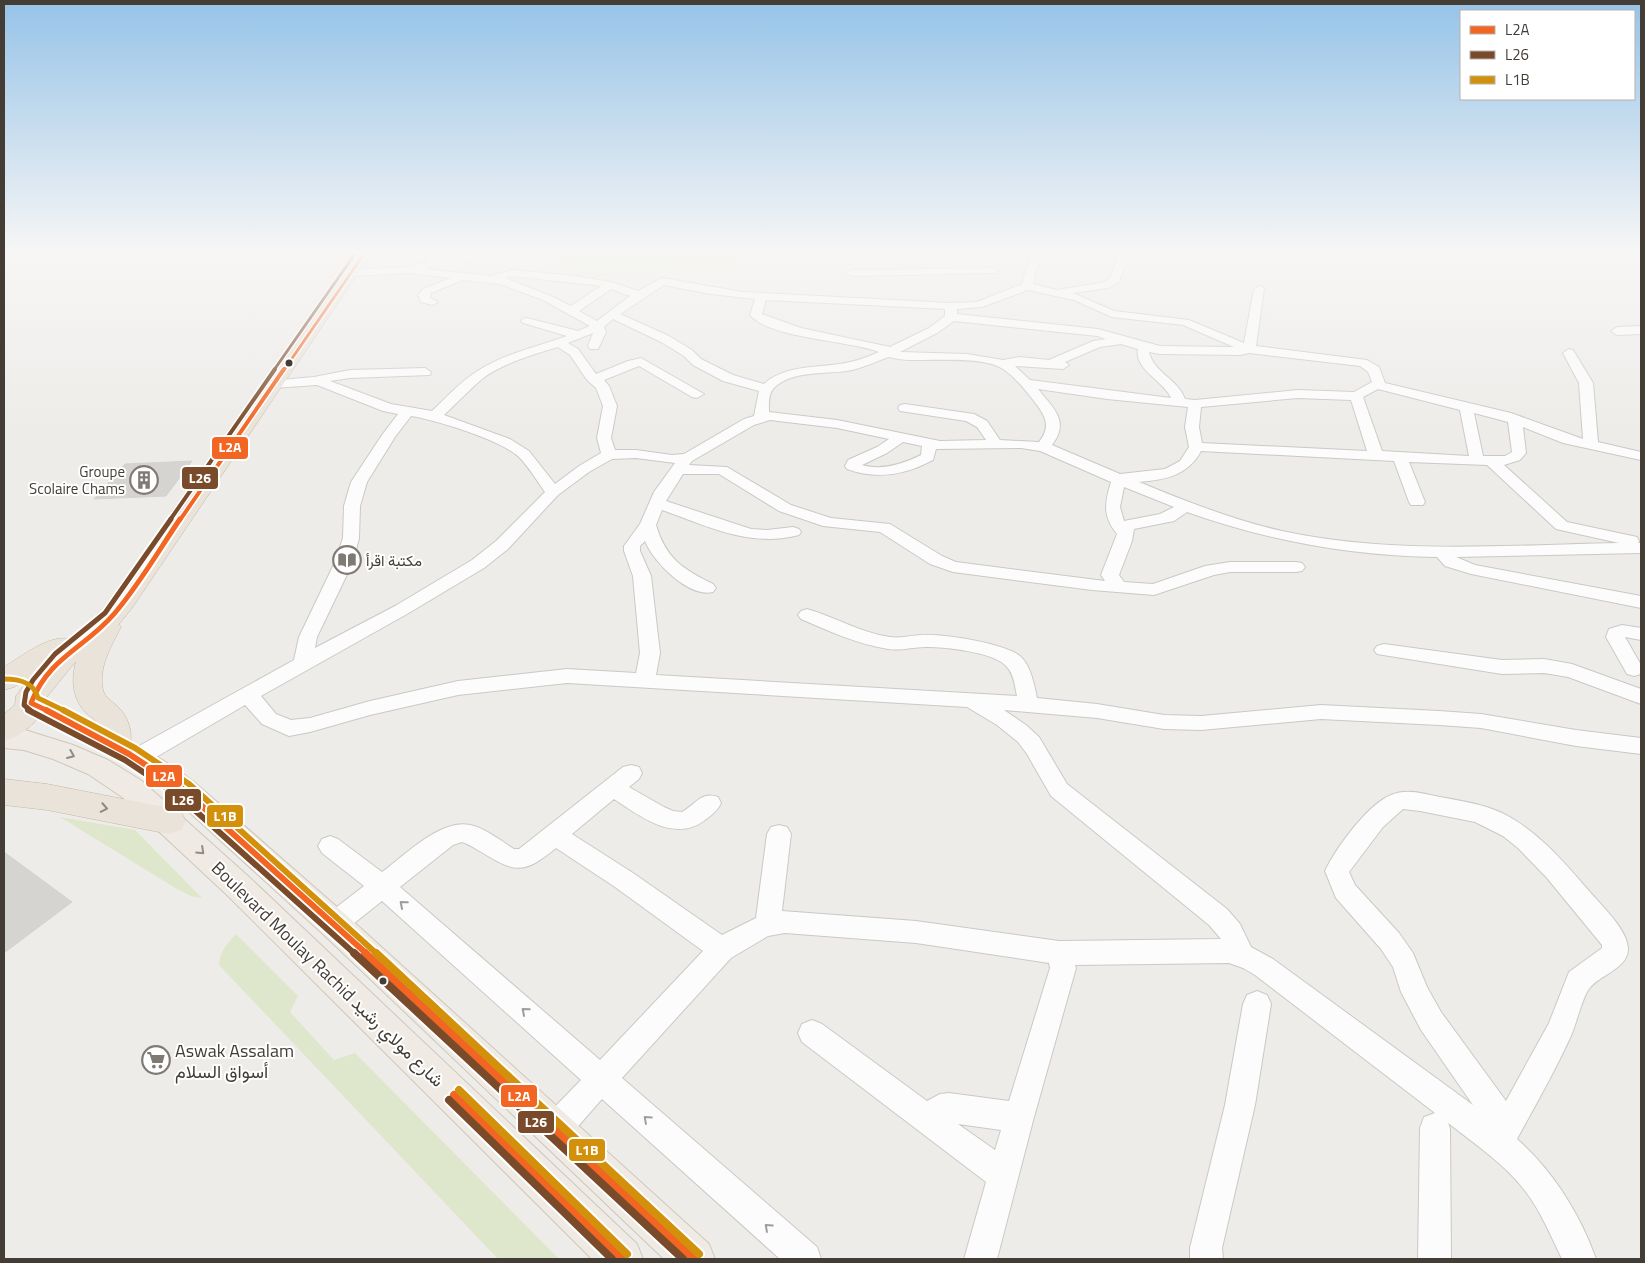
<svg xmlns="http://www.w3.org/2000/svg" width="1645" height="1263" font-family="'Titillium Web',Vazirmatn,sans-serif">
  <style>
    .green { fill: #dee6cb }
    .building { fill: #d6d4d0; stroke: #d6d3cf }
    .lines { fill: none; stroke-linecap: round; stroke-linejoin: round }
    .minor-casing { stroke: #cbc8c5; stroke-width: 2 }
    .major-casing { stroke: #cfc7b8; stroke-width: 2 }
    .highway-casing { stroke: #c4b7a6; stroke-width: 1 }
    .minor { fill: #fcfcfc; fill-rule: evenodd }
    .major { fill: #efebe4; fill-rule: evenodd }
    .highway { fill: #e9e3da; fill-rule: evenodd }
    .bus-1-far4-casing { stroke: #fff; stroke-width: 5.5 }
    .bus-1-far3-casing { stroke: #fff; stroke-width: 7 }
    .bus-1-far2-casing { stroke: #fff; stroke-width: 9 }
    .bus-1-far1-casing { stroke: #fff; stroke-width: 10 }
    .bus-1-casing { stroke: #fff; stroke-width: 12 }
    .bus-2-far4-casing { stroke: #fff; stroke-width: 5.5 }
    .bus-2-far3-casing { stroke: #fff; stroke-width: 7 }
    .bus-2-far2-casing { stroke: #fff; stroke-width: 9 }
    .bus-2-far1-casing { stroke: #fff; stroke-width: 10 }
    .bus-2-casing { stroke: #fff; stroke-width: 12 }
    .bus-3-far2-casing { stroke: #fff; stroke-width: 9 }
    .bus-3-far1-casing { stroke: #fff; stroke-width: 10 }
    .bus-3-casing { stroke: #fff; stroke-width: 12 }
    .bus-1-far4 { stroke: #f26522; stroke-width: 3 }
    .bus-1-far3 { stroke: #f26522; stroke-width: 4 }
    .bus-1-far2 { stroke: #f26522; stroke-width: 5 }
    .bus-1-far1 { stroke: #f26522; stroke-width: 6 }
    .bus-1 { stroke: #f26522; stroke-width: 8 }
    .bus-2-far4 { stroke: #7a4b2a; stroke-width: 3 }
    .bus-2-far3 { stroke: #7a4b2a; stroke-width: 4 }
    .bus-2-far2 { stroke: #7a4b2a; stroke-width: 5 }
    .bus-2-far1 { stroke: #7a4b2a; stroke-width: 6 }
    .bus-2 { stroke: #7a4b2a; stroke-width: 8 }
    .bus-3-far2 { stroke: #d3910b; stroke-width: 5 }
    .bus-3-far1 { stroke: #d3910b; stroke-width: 6 }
    .bus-3 { stroke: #d3910b; stroke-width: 8 }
    .oneway { stroke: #918b84 }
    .oneway2 { stroke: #8e8880 }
    .oneway3 { stroke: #a09c99 }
    .bus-dot { fill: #443d36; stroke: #fff; stroke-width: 2 }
    .labels { text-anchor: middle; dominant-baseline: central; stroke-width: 4; stroke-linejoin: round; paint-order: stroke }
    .poi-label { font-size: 15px; fill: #443d36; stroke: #fff; text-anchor: end }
    .near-street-label { font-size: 18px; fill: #443d36; stroke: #fff }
    .near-poi-label { font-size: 18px; fill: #443d36; stroke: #fff; text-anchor: start }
    .line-badge { stroke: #fff; stroke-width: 2 }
    .badge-label { font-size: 14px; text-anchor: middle; font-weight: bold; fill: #fff }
  </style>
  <rect width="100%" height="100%" fill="#eeece9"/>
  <!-- green -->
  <path class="green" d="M 534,251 L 731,251 L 747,266 L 602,277 L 567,275 L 556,263 Z
    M 60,817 L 135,830 L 202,898 L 191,896 L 177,889 Z
    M 236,934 L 298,996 L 290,1012 L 334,1060 L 355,1053 L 559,1259 L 498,1259 L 219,965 C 220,951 227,944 236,934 Z"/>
  <!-- building -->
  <path class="building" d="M 192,461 L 166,496 L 94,499 L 125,464 Z
    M 4,852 L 72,902 L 4,953 Z"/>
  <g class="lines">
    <defs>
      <path id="minor" d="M 432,251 L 442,251 L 431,267 L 426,269 L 491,276 L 512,270 L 575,276 L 611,282 L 638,291 L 662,278 L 743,292 L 951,303 L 977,302 L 1022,284 L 1026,269 L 1031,261 L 1021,251 L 1032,251 L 1041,260 L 1036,269 L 1033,284 L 1057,290 L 1105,282 L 1110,278 L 1121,251 L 1131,251 L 1119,282 L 1108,288 L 1073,293 L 1114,311 L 1189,320 L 1244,343 L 1254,289 L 1259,286 L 1263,287 L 1264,289 L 1256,346 L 1367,360 L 1379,367 L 1385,383 L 1511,413 L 1583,439 L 1579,383 L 1563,353 L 1569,349 L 1573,350 L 1593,383 L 1598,442 L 1641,452 L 1641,460 L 1563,443 L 1523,427 L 1526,453 L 1520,460 L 1504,465 L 1567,522 L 1637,537 L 1639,541 L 1638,543 L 1641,543 L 1641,553 L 1456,557 L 1475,565 L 1641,596 L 1641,608 L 1471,574 L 1445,566 L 1437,557 C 1351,556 1269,541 1187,512 L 1174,521 L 1134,529 L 1132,541 L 1119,575 L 1124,582 L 1153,584 L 1205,566 L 1230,562 L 1296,562 L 1302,563 L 1305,567 L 1302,571 L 1296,572 L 1230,572 L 1214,575 L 1154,595 L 1092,590 L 953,572 L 930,564 L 880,532 L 823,526 L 779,511 L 719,474 L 683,474 L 666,501 L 751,529 L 767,530 L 793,527 L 799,529 L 801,532 L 799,535 C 749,548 708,526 662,510 L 656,525 C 666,559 683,569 713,584 L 716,588 L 713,592 C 689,598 653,562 645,541 L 640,546 L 640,551 L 651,576 L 660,653 L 656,675 L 1017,696 C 1015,687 1014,674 1007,667 C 995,652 945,647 926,647 C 913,647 901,651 888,649 C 857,644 829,631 801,619 L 798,615 L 801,611 L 807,609 C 835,617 861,633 890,637 C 903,639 915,634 928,635 C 949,635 1003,643 1020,656 C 1031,666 1034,684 1037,698 L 1097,704 L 1164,715 L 1201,716 L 1321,705 L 1439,711 L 1481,714 L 1576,730 L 1641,738 L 1641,754 L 1576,746 L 1481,728 L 1439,725 L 1321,719 L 1201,730 L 1164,729 L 1097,718 L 1004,710 L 1026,725 L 1039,737 L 1067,784 L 1227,909 L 1240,924 L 1251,947 L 1273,959 L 1473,1105 L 1421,1030 L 1401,992 L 1393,967 L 1381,949 L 1336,898 L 1325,871 C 1336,848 1368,804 1391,795 C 1407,788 1424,794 1440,797 C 1461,801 1483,804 1502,813 C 1537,830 1564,862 1589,891 C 1601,905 1629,931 1628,950 C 1627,969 1599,975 1589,989 C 1582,998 1576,1026 1570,1038 C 1554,1073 1535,1106 1517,1139 C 1553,1171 1580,1214 1596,1259 L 1562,1259 C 1551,1236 1541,1212 1526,1192 C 1505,1164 1475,1144 1448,1123 L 1450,1128 L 1451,1259 L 1418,1259 L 1420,1128 L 1424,1117 L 1435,1113 L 1255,975 L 1243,968 L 1229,963 L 1075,965 L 1076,968 L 1034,1117 L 997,1259 L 964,1259 L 986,1182 L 802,1042 L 798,1033 L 802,1024 L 812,1020 L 822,1024 L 927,1101 L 940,1094 L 949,1093 L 1009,1101 L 1050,968 L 1049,963 L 916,943 L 785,933 L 768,936 L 731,958 L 622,1078 L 817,1247 L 821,1259 L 780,1259 L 602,1099 L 565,1141 L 554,1145 L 543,1141 L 539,1130 L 543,1119 L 581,1080 L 382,901 L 343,932 L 334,935 L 325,932 L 321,924 L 325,916 L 364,886 L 322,853 L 318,846 L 322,839 L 330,836 L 338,839 L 382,872 C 404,856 441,818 470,825 C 485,828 501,841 514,849 L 519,849 L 623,767 L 631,765 L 639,767 L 642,773 L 639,779 L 629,787 L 664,807 L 673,811 L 682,812 C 696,804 701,791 718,797 L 721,803 C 718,810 712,815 705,820 C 675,843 641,817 614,799 L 572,834 L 633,873 L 722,935 L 756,918 L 767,834 L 771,827 L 779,825 L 787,827 L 791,834 L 782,911 L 916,921 L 1059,941 L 1221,939 L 1209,925 L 1051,796 L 1027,754 L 1018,742 L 997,725 L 967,707 L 567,683 L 458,695 L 370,715 L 310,732 L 289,736 L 262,724 L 245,705 L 146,763 L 138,765 L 130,763 L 127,757 L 130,751 L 294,660 L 299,637 L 335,562 L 343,538 L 344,506 L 351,482 L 382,435 L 398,414 L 383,411 L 317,385 L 273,388 L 266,384 L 268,381 L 314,377 L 350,370 L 425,368 L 431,372 L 430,375 L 350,378 L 330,381 L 391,404 L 432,411 C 446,398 460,382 476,372 C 503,354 536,347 567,336 L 523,323 L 521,321 L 523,319 L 527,318 L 578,331 L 590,326 L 543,300 L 500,284 L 463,280 L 431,293 L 430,298 L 438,302 L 432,305 L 421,302 L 418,295 L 423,289 L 451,278 L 410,273 L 350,276 L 345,273 L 350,270 L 409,267 L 423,263 ZM 512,276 L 601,286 L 571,306 L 551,296 L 505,278 ZM 664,285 L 711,294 L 755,299 L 750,315 C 771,339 849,340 879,352 C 870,356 860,360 850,362 C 821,369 787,363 764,384 L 733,375 L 701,359 L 692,350 L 669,336 L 620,314 ZM 611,289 L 630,296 L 597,321 L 579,311 ZM 1028,290 L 1074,300 L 1112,317 L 1183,325 L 1234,347 L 1160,346 L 1098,329 L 957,314 L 957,309 L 982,307 ZM 766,300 L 945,309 L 945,316 L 929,328 L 890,347 L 801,328 L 762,314 ZM 613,319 L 661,342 L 684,356 L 693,365 L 723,381 L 759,391 L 754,416 L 744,419 L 684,454 L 672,455 L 636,450 L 615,450 L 611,438 L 617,406 L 609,386 L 604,380 L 639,366 L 692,397 L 697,398 L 704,394 L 641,358 L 628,361 L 596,374 L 578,349 L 568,343 L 593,333 L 588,346 L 590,349 L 598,349 L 606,332 L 604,327 ZM 954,321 L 1097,336 L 1106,339 L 1093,341 L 1049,360 L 1020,357 L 1003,360 L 967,354 L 900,352 L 937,333 ZM 1121,344 L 1138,349 C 1134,370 1164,381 1171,398 L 1030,380 L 1015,366 L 1063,369 L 1069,365 L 1065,362 L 1100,347 ZM 558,347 L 570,355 L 587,380 L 596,388 L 603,406 L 597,438 L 601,453 L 579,466 L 555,484 L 529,451 L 510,439 L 444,415 C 457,403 469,390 482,379 C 501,364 534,354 558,347 ZM 1149,352 L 1160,354 L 1240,355 L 1249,353 L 1360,366 L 1368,372 L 1372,382 L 1354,392 L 1298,390 L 1195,400 L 1185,399 C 1178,379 1154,373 1149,352 ZM 889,357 C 902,361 914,360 927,360 C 948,360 986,358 1003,369 C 1015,377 1028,393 1037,405 C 1047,419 1050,428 1039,442 L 1000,440 L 987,421 L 974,414 L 905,404 L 900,405 L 898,408 L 900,411 L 966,421 L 977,427 L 986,440 L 940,441 L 837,420 L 769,412 C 769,405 768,395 773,389 C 791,369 829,375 852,370 C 865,367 877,361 889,357 ZM 1038,389 L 1107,399 L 1188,407 L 1185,427 L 1189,447 L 1180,461 L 1165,469 L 1120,474 L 1052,445 C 1070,421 1054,409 1038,389 ZM 1378,389 L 1460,410 L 1469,456 L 1382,451 L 1363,397 ZM 1298,398 L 1351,400 L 1367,451 L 1202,443 L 1199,427 L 1201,407 ZM 1474,413 L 1508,422 L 1512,452 L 1505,456 L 1483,456 ZM 411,416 C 436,420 501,440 519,457 C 529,467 537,481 545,492 L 496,541 L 472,560 L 395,606 L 315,648 L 317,637 L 353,562 L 359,538 L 360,506 L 367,482 L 395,437 ZM 770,420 L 837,428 L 889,439 L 877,447 L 848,460 L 845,466 L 847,469 C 877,480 905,475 933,460 L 936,449 L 1021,448 L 1040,451 L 1111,482 C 1105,502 1102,516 1117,534 L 1101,575 L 1105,581 L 956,562 L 942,556 L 890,524 L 831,518 L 791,505 L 727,467 L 689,465 L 692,461 L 754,425 ZM 903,442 L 922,446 L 921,455 C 903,464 882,471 862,465 L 887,453 ZM 1201,451 L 1394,461 L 1409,502 L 1411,505 L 1423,505 L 1425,502 L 1409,462 L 1487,465 L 1556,529 L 1619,543 C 1507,545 1393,555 1282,531 C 1233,520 1185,501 1139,482 C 1164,480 1188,476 1201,451 ZM 636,458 L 675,463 L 654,492 L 640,524 L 624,546 L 624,551 L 633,576 L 640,653 L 636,673 L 567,669 L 458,681 L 370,701 L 310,718 L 291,720 L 276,714 L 261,696 L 407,614 L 484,568 L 508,549 L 558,495 L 589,472 L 612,459 ZM 1124,487 L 1174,507 L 1160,514 L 1124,521 L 1120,507 ZM 1403,809 L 1420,811 L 1475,822 L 1503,836 L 1518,848 L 1547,878 L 1602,945 L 1602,948 L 1569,972 L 1549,1023 L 1506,1101 L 1441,1012 L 1427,987 L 1413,953 L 1399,933 L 1355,885 L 1349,872 L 1383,827 ZM 462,842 C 469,844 476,849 483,853 C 517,874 525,873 556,848 L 615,887 L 703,951 L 600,1060 L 400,887 L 453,845 ZM 958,1124 L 1001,1130 L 995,1150 Z
        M 455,251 L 466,251 L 473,258 L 468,261 Z
        M 993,268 L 998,271 L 997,273 L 852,276 L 847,273 L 852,270 Z
        M 1641,326 L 1641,334 L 1617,335 L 1611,331 L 1617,327 Z
        M 1622,625 L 1641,628 L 1641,640 L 1625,637 L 1641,665 L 1641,674 L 1634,676 L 1627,674 L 1606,637 L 1609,629 Z
        M 1384,644 L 1502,660 L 1544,659 L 1572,664 L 1641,689 L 1641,704 L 1568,677 L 1544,673 L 1502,674 L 1377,654 L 1374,650 L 1377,646 Z
        M 1257,991 L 1267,995 L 1271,1004 L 1255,1105 L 1222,1248 L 1223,1259 L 1190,1259 L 1190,1248 L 1225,1105 L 1243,1004 L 1247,995 Z"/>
      <path id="major" d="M 31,694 L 126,738 L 172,766 L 194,782 L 345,914 L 709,1244 L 715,1259 L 664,1259 L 323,934 L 174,798 C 127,761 75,736 22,709 L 18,703 L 22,697 Z
        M 4,728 L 25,730 L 73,745 L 108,760 L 142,781 L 249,877 L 637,1244 L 643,1259 L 592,1259 L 227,895 L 122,797 L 88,774 L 53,759 L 24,750 L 4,748 Z"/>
      <path id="highway" d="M 358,251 L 373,251 L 132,608 L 119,624 L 121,627 C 111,646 98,668 103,690 C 105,698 112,701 118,707 C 130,718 135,739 127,753 L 116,756 L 105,753 C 99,743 102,731 97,723 C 95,719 89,716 86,713 C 72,698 71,680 76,661 L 46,698 C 46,717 21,737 4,741 L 4,714 L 15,705 L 16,696 L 29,678 L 14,687 L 4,690 L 4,667 C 19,658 50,634 68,639 L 102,610 Z
        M 4,779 L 47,784 L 169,808 L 181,812 L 186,821 L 181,830 L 169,834 L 47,810 L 4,805 Z"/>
    </defs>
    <!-- minor casing -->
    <use href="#minor" class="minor-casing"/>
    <!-- major casing -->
    <use href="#major" class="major-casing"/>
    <!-- highway casing -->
    <use href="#highway" class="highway-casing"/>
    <!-- minor -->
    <use href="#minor" class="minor"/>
    <!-- major -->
    <use href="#major" class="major"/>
    <!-- highway -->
    <use href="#highway" class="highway"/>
    <defs>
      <path id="bus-1-far4" d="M 284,370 L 366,251"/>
      <path id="bus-1-far3" d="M 180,520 L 284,369"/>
      <path id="bus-1-far2" d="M 48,711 L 31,703 C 49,657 85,648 114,614 C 139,585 159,550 180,519"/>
      <path id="bus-1-far1" d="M 46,710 L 129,754 L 184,790 L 367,954"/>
      <path id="bus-1" d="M 365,953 L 694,1259
        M 454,1095 L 622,1259"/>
      <path id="bus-2-far4" d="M 274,370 L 357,251"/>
      <path id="bus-2-far3" d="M 170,520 L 275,369"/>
      <path id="bus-2-far2" d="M 31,711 L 24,705 L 26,692 L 33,680 L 55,654 L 105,613 L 171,519"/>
      <path id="bus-2-far1" d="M 28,710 L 125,760 L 179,796 L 355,954"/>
      <path id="bus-2" d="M 354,953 L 683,1259
        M 449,1100 L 612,1259"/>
      <path id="bus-3-far2" d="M 4,679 C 19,679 34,682 38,698 L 65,711"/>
      <path id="bus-3-far1" d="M 63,710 L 135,748 L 189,784 L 377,954"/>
      <path id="bus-3" d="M 376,953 L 699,1254
        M 459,1090 L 627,1254"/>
    </defs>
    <!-- bus-1-far4 casing -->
    <use href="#bus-1-far4" class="bus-1-far4-casing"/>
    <!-- bus-1-far3 casing -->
    <use href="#bus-1-far3" class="bus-1-far3-casing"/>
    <!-- bus-1-far2 casing -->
    <use href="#bus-1-far2" class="bus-1-far2-casing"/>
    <!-- bus-1-far1 casing -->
    <use href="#bus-1-far1" class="bus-1-far1-casing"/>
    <!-- bus-1 casing -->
    <use href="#bus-1" class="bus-1-casing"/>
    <!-- bus-2-far4 casing -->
    <use href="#bus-2-far4" class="bus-2-far4-casing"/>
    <!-- bus-2-far3 casing -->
    <use href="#bus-2-far3" class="bus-2-far3-casing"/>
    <!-- bus-2-far2 casing -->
    <use href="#bus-2-far2" class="bus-2-far2-casing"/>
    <!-- bus-2-far1 casing -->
    <use href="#bus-2-far1" class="bus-2-far1-casing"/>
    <!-- bus-2 casing -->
    <use href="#bus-2" class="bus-2-casing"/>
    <!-- bus-3-far2 casing -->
    <use href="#bus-3-far2" class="bus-3-far2-casing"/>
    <!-- bus-3-far1 casing -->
    <use href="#bus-3-far1" class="bus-3-far1-casing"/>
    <!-- bus-3 casing -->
    <use href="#bus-3" class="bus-3-casing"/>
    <!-- bus-1-far4 -->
    <use href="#bus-1-far4" class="bus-1-far4"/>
    <!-- bus-1-far3 -->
    <use href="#bus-1-far3" class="bus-1-far3"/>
    <!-- bus-1-far2 -->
    <use href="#bus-1-far2" class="bus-1-far2"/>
    <!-- bus-1-far1 -->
    <use href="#bus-1-far1" class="bus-1-far1"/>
    <!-- bus-1 -->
    <use href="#bus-1" class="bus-1"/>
    <!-- bus-2-far4 -->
    <use href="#bus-2-far4" class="bus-2-far4"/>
    <!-- bus-2-far3 -->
    <use href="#bus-2-far3" class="bus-2-far3"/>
    <!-- bus-2-far2 -->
    <use href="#bus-2-far2" class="bus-2-far2"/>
    <!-- bus-2-far1 -->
    <use href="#bus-2-far1" class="bus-2-far1"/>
    <!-- bus-2 -->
    <use href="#bus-2" class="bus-2"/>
    <!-- bus-3-far2 -->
    <use href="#bus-3-far2" class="bus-3-far2"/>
    <!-- bus-3-far1 -->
    <use href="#bus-3-far1" class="bus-3-far1"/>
    <!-- bus-3 -->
    <use href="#bus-3" class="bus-3"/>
  </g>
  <!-- one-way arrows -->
  <defs><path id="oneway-chevron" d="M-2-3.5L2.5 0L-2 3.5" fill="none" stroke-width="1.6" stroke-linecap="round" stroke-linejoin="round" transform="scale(1.25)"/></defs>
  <g class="oneway">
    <use href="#oneway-chevron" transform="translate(71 755) rotate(23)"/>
    <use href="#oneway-chevron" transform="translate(201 851) rotate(43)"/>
  </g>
  <use class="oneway2" href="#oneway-chevron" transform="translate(104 808) rotate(11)"/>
  <g class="oneway3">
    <use href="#oneway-chevron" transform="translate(403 904) rotate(-139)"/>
    <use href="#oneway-chevron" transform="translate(525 1011) rotate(-139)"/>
    <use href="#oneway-chevron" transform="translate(647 1119) rotate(-138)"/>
    <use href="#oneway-chevron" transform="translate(768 1227) rotate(-138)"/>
  </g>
  <!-- sky -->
  <linearGradient id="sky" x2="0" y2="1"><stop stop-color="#96c3e8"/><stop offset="0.59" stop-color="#f7f6f5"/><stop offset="1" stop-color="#f7f6f5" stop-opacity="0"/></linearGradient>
  <rect width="1645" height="428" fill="url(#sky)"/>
  <!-- icons -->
  <defs>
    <symbol id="building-ring" viewBox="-11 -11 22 22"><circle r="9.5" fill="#fff" stroke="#807a75" stroke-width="1.5"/><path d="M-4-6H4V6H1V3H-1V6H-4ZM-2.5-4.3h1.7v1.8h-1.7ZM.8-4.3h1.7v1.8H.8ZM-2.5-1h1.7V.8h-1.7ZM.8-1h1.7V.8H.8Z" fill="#807a75"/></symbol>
    <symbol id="library-ring" viewBox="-11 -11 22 22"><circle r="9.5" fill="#fff" stroke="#807a75" stroke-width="1.5"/><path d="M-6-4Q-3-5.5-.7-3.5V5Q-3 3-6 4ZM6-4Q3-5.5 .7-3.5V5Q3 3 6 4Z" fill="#807a75"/></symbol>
    <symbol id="supermarket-ring" viewBox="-11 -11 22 22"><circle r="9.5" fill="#fff" stroke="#807a75" stroke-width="1.5"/><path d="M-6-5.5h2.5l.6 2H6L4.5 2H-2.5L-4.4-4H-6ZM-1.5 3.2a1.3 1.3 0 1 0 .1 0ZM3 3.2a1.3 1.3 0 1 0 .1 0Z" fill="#807a75"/></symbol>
  </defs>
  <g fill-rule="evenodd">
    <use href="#building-ring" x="128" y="464" width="32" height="32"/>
    <use href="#library-ring" x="331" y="544" width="32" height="32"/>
    <use href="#supermarket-ring" x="140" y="1044" width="32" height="32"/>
  </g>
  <!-- markers -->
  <g class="bus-dot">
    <circle cx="289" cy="363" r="4.5"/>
    <circle cx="383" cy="981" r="4.5"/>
  </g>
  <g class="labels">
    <!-- poi labels -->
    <g class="poi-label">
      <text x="125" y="471">Groupe<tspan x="125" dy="17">Scolaire Chams</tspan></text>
      <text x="366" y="560" text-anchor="start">مكتبة اقرأ</text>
    </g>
    <!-- near-street labels -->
    <g class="near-street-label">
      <text transform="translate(328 974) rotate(44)">Boulevard Moulay Rachid شارع مولاي رشيد</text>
    </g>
    <!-- near-poi labels -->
    <g class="near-poi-label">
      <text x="175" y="1050">Aswak Assalam<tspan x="175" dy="21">أسواق السلام</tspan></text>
    </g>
  </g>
  <g class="line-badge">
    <rect x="211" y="436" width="38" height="24" rx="5" fill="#f26522"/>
    <rect x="181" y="466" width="38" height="24" rx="5" fill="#7a4b2a"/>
    <rect x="145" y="764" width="38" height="24" rx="5" fill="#f26522"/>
    <rect x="164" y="788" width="38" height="24" rx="5" fill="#7a4b2a"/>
    <rect x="206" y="804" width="38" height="24" rx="5" fill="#d3910b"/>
    <rect x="500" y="1084" width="38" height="24" rx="5" fill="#f26522"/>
    <rect x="517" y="1110" width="38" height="24" rx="5" fill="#7a4b2a"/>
    <rect x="568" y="1138" width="38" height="24" rx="5" fill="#d3910b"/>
  </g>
  <g class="badge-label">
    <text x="230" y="452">L2A</text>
    <text x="200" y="483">L26</text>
    <text x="164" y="781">L2A</text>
    <text x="183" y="805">L26</text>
    <text x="225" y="821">L1B</text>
    <text x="519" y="1101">L2A</text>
    <text x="536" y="1127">L26</text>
    <text x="587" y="1155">L1B</text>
  </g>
  <!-- border -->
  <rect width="1645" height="1263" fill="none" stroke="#443d36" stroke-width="10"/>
  <!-- legend -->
  <rect x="1460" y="10" width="175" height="90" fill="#ffffff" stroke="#b4b1af"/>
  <rect x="1470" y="26" width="25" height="8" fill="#f26522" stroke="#b4b1af"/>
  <text x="1505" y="35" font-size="15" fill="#443d36">L2A</text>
  <rect x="1470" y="51" width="25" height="8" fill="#7a4b2a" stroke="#b4b1af"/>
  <text x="1505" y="60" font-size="15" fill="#443d36">L26</text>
  <rect x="1470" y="76" width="25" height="8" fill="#d3910b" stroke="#b4b1af"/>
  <text x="1505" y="85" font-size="15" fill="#443d36">L1B</text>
</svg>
